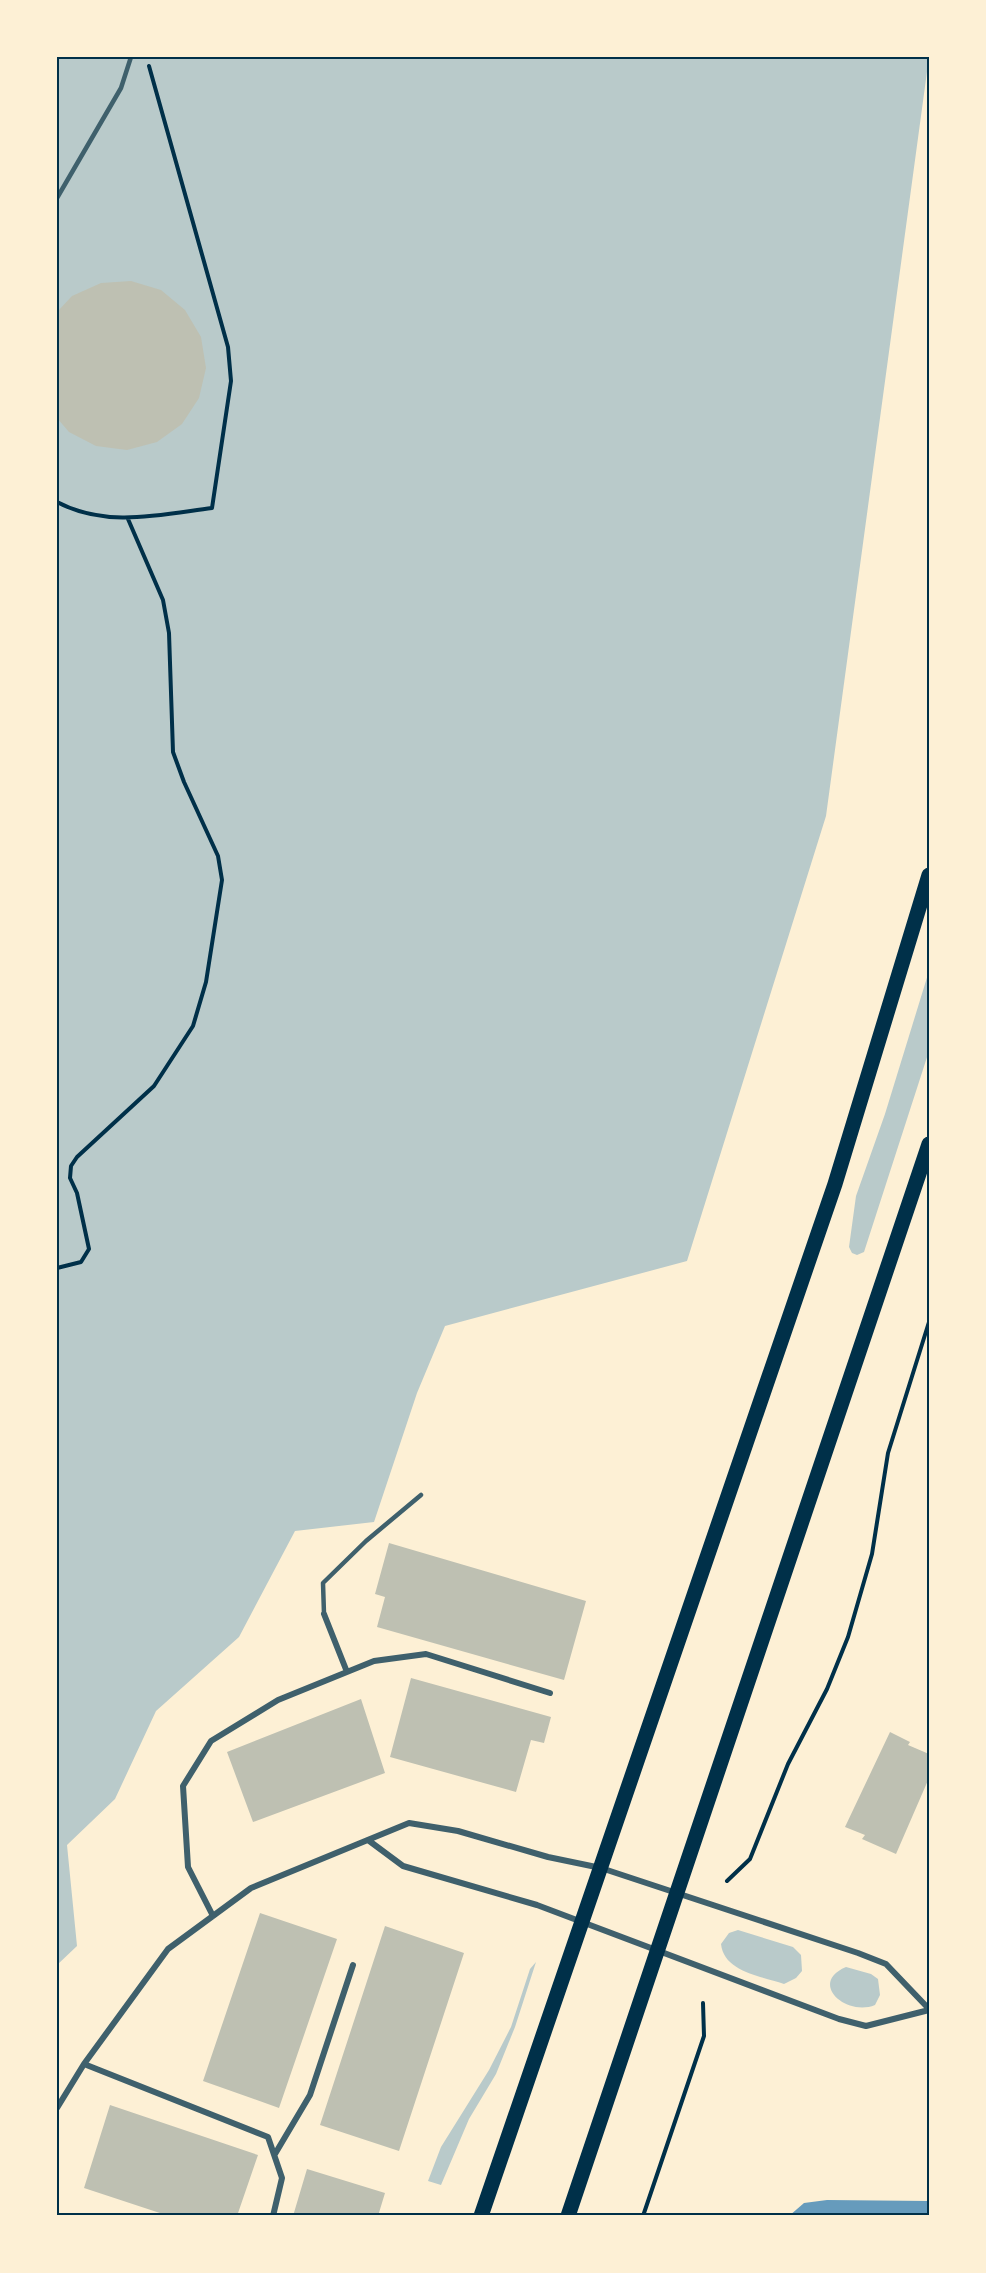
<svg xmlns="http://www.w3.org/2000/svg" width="986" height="2273" font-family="Roboto,sans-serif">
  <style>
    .green { fill: #b9caca }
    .water { fill: #669bbc }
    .building { fill: #bec0b2 }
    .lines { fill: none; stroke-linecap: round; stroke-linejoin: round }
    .path { stroke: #003049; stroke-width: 4 }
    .service { stroke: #3f606c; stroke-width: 4.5 }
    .minor { stroke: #3f606c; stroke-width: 6 }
    .primary { stroke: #003049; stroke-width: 15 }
    .neatline { fill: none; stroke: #003049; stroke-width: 2 }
  </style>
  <rect width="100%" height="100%" fill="#fdf0d5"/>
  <!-- green -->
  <path class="green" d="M 57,57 L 929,57 L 826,816 L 687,1261 L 445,1326 L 417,1393 L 374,1522 L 295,1531 L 239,1637 L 156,1711 L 115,1799 L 67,1845 L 77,1946 L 57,1965 Z
    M 929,971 L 929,1051 L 864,1252 L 857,1255 L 852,1253 L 849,1247 L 856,1196 L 885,1114 Z
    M 738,1930 L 793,1947 L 801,1955 L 802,1971 L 796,1978 L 784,1984 C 761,1976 724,1972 721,1944 L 729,1933 Z
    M 536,1962 L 515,2027 L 496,2074 L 469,2119 L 441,2185 L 428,2181 L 441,2147 L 489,2070 L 511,2027 L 530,1969 Z
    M 846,1967 L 871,1974 L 878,1979 L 880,1995 L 875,2005 C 846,2017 808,1983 846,1967 Z"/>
  <!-- water -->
  <path class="water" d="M 827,2200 L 929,2201 L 929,2216 L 789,2216 L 804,2203 Z"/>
  <!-- building -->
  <path class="building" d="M 131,281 L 161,290 L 185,310 L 201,337 L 206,368 L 199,398 L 182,424 L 157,442 L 127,450 L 96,446 L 69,432 L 57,418 L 57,312 L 72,296 L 101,283 Z
    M 389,1543 L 586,1601 L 564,1680 L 377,1627 L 385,1597 L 375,1594 Z
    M 411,1678 L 551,1717 L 544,1743 L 531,1740 L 516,1792 L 390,1757 Z
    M 361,1699 L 385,1773 L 253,1822 L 227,1752 Z
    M 890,1732 L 910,1742 L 908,1745 L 929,1754 L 929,1778 L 896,1854 L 862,1839 L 865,1835 L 845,1827 Z
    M 260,1913 L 337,1939 L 279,2108 L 203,2081 Z
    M 385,1926 L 464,1953 L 399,2151 L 320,2125 Z
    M 110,2105 L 258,2155 L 237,2216 L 169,2216 L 84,2188 Z
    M 307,2169 L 385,2193 L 378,2216 L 293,2216 Z"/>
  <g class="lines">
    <!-- path -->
    <path class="path" d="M 57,502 C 106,528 159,515 212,508 L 231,381 L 228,347 L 149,66
      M 57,1268 L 81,1262 L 89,1249 L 77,1193 L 70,1178 L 71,1166 L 77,1157 L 154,1086 L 193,1026 L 206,982 L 222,880 L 218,856 L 184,782 L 173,752 L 169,633 L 163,600 L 128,519
      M 727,1881 L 750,1859 L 788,1764 L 827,1689 L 848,1637 L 872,1554 L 888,1453 L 929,1322
      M 643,2216 L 704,2036 L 703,2003"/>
    <!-- service -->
    <path class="service" d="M 57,198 L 121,88 L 131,57
      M 324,1614 L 323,1583 L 366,1541 L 421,1495"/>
    <!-- minor -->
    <path class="minor" d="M 324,1614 L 347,1672
      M 368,1840 L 403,1866 L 537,1905 L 839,2019 L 866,2026 L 929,2010
      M 213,1916 L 188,1867 L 183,1786 L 211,1741 L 278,1700 L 374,1661 L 426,1654 L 550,1693
      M 84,2064 L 268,2137 L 282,2178 L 273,2216
      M 57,2108 L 84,2064 L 168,1949 L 251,1888 L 409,1823 L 458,1831 L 548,1857 L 601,1868 L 858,1953 L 886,1964 L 929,2009
      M 275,2154 L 310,2095 L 353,1965"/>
    <!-- primary -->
    <path class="primary" d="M 481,2216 L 835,1184 L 929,875
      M 568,2216 L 929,1144"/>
  </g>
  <!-- border -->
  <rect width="986" height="2273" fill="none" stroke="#fdf0d5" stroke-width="117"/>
  <rect x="58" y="58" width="870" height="2156" class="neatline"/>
</svg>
